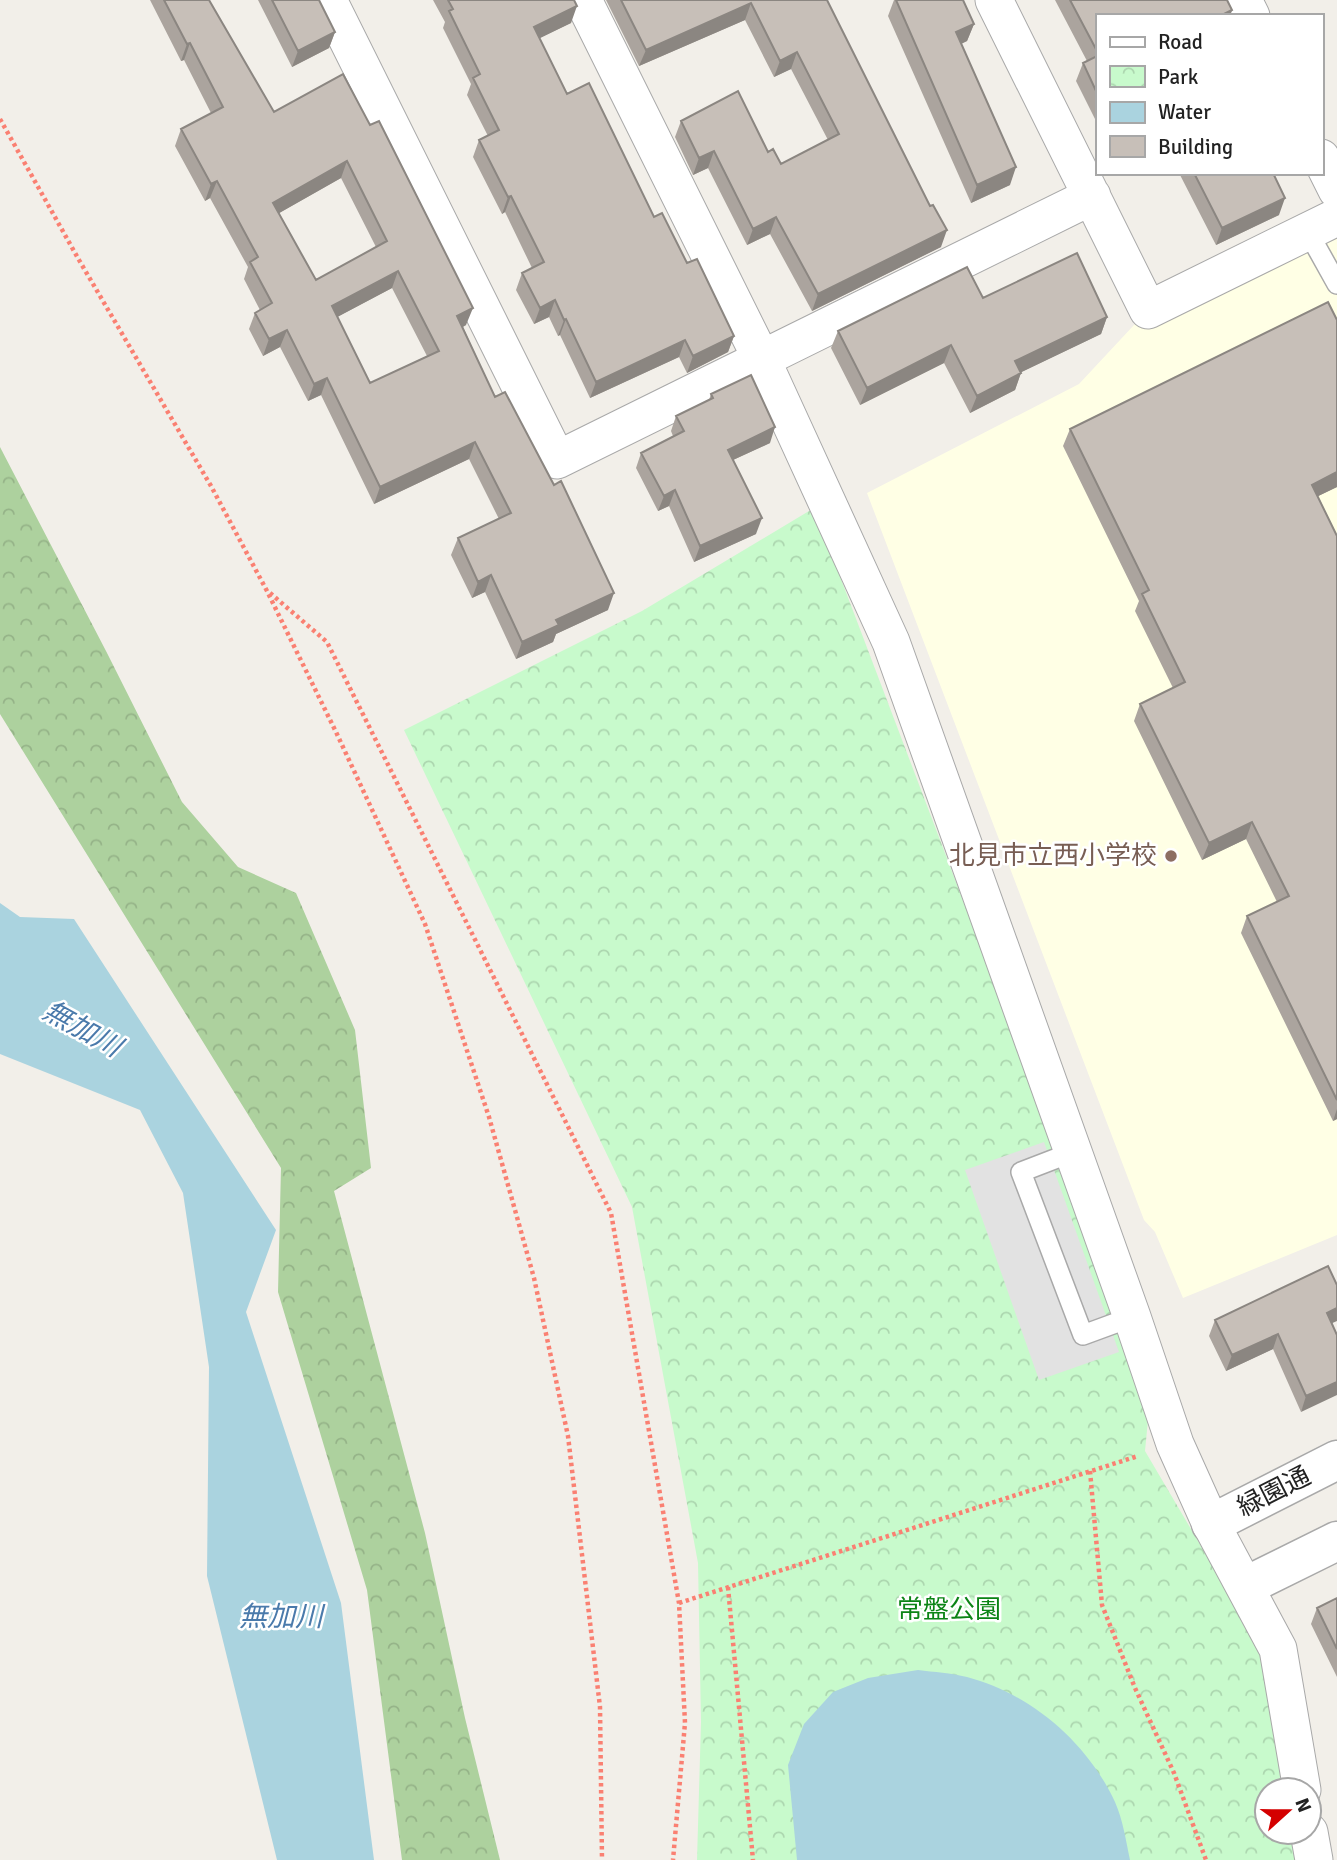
<svg xmlns="http://www.w3.org/2000/svg" width="1337" height="1860" font-family="Signika,'Noto Sans JP',sans-serif">
  <style>
    .education { fill: #ffffe5 }
    .forest { fill: url(#forest-crowns) }
    .park { fill: url(#park-crowns) }
    .parking { fill: #e2e2e2 }
    .water { fill: #aad3df }
    .lines { fill: none; stroke-linecap: round; stroke-linejoin: round }
    .service-casing { stroke: #a9a9a9; stroke-width: 22 }
    .minor-casing { stroke: #a9a9a9; stroke-width: 39 }
    .tertiary-casing { stroke: #a9a9a9; stroke-width: 41 }
    .path { stroke: #fa8072; stroke-width: 4.5; stroke-dasharray: 3.5 3.5; stroke-linecap: butt }
    .service { stroke: #fff; stroke-width: 19 }
    .minor { stroke: #fff; stroke-width: 37 }
    .tertiary { stroke: #fff; stroke-width: 38 }
    .wall { fill: #aba49e; fill-rule: evenodd }
    .shaded-wall { fill: #8b8681 }
    .building { fill: #c7bfb8; stroke: #8b8681; stroke-width: 2; fill-rule: evenodd }
    .education-dot { fill: #8d6e63; stroke: #fff; stroke-width: 2.5 }
    .labels { text-anchor: middle; dominant-baseline: central; stroke-width: 5; stroke-linejoin: round; paint-order: stroke }
    .education-label { font-size: 26px; fill: #785e54; stroke: #fff; text-anchor: end }
    .street-label { font-size: 26px; fill: #222; stroke: #fff }
    .park-label { font-size: 26px; fill: #0c8416; stroke: #fff }
    .water-label { font-size: 28px; font-style: italic; fill: #4a7aab; stroke: #fff }
  </style>
  <defs>
    <pattern id="forest-crowns" width="20" height="18" patternUnits="userSpaceOnUse" patternTransform="scale(1.75)"><rect width="20" height="18" fill="#add19e"/><path d="M2 6a3 3 0 1 1 6 0M12 15a3 3 0 1 1 6 0" fill="none" stroke="#95b388"/></pattern>
    <pattern id="park-crowns" width="20" height="18" patternUnits="userSpaceOnUse" patternTransform="scale(1.75)"><rect width="20" height="18" fill="#c8facc"/><path d="M2 6a3 3 0 1 1 6 0M12 15a3 3 0 1 1 6 0" fill="none" stroke="#acd6af"/></pattern>
  </defs>
  <rect width="100%" height="100%" fill="#f2efe9"/>
  <!-- education -->
  <path class="education" d="M 1337,217 L 1337,1235 L 1183,1298 L 1155,1232 L 1144,1220 L 867,493 L 1079,384 L 1148,310 Z"/>
  <!-- forest -->
  <path class="forest" d="M 0,447 L 106,651 L 182,802 L 238,867 L 296,893 L 355,1030 L 371,1168 L 334,1191 L 425,1533 L 465,1718 L 500,1860 L 402,1860 L 367,1590 L 278,1292 L 281,1168 L 0,714 Z"/>
  <!-- park -->
  <path class="park" d="M 814,508 L 1049,1127 L 1148,1420 L 1145,1451 L 1267,1658 L 1289,1790 L 1267,1790 L 1267,1832 L 1296,1832 L 1301,1860 L 697,1860 L 701,1722 L 698,1563 L 632,1207 L 404,730 L 642,611 Z"/>
  <!-- parking -->
  <path class="parking" d="M 1044,1142 L 1119,1352 L 1039,1380 L 965,1170 Z"/>
  <!-- water -->
  <path class="water" d="M 0,903 L 20,917 L 74,919 L 276,1230 L 246,1312 L 341,1603 L 374,1860 L 277,1860 L 207,1576 L 209,1367 L 183,1193 L 140,1110 L 0,1054 Z
    M 918,1670 C 934,1672 951,1673 967,1677 C 1031,1694 1087,1742 1115,1802 C 1123,1820 1126,1841 1130,1860 L 797,1860 L 788,1765 L 804,1724 L 833,1692 L 868,1678 Z"/>
  <g class="lines">
    <defs>
      <path id="service" d="M 1308,232 L 1337,284
        M 1073,1152 L 1021,1172 L 1083,1335 L 1132,1317"/>
      <path id="minor" d="M 328,0 L 557,460 L 1092,196
        M 583,0 L 761,358 L 891,642 L 1132,1317 L 1175,1444 L 1211,1524 L 1278,1649 L 1302,1790
        M 994,0 L 1148,310 L 1337,217
        M 1243,0 L 1251,16
        M 1321,158 L 1337,190
        M 1309,1832 L 1314,1860"/>
      <path id="tertiary" d="M 1211,1524 L 1337,1460
        M 1246,1586 L 1337,1541"/>
    </defs>
    <!-- service casing -->
    <use href="#service" class="service-casing"/>
    <!-- minor casing -->
    <use href="#minor" class="minor-casing"/>
    <!-- tertiary casing -->
    <use href="#tertiary" class="tertiary-casing"/>
    <!-- path -->
    <path class="path" d="M 0,119 L 79,260 L 211,486 L 267,591 L 336,732 L 425,924 L 489,1117 L 534,1278 L 568,1436 L 600,1707 L 602,1860
      M 270,593 L 327,642 L 611,1213 L 679,1603 L 685,1723 L 673,1860
      M 1090,1471 L 1102,1605 L 1135,1688 L 1174,1773 L 1206,1860
      M 728,1587 L 753,1860
      M 679,1603 L 1138,1456"/>
    <!-- service -->
    <use href="#service" class="service"/>
    <!-- minor -->
    <use href="#minor" class="minor"/>
    <!-- tertiary -->
    <use href="#tertiary" class="tertiary"/>
  </g>
  <!-- wall -->
  <path class="wall" d="M 150,0 L 209,0 L 274,112 L 343,74 L 466,325 L 463,327 L 495,397 L 608,610 L 556,634 L 553,642 L 516,659 L 485,592 L 472,598 L 451,555 L 458,538 L 499,519 L 469,459 L 374,504 L 321,395 L 308,401 L 280,347 L 263,356 L 249,329 L 255,313 L 260,310 L 244,279 L 248,267 L 210,198 L 205,201 L 175,146 L 181,129 L 211,113 L 184,60 L 181,61 ZM 341,178 L 376,247 L 316,280 L 279,213 ZM 392,288 L 427,356 L 370,383 L 337,317 Z
    M 258,0 L 319,0 L 335,32 L 329,48 L 292,67 Z
    M 433,0 L 574,0 L 571,23 L 539,38 L 567,94 L 687,263 L 734,336 L 728,352 L 687,373 L 679,357 L 590,398 L 560,335 L 558,336 L 549,317 L 534,324 L 516,290 L 522,273 L 532,268 L 505,212 L 502,214 L 473,157 L 479,140 L 488,136 L 467,95 L 471,84 L 443,28 L 445,22 Z
    M 606,0 L 827,0 L 941,247 L 812,311 L 770,234 L 747,245 L 708,168 L 693,175 L 675,137 L 681,121 L 768,152 L 781,164 L 828,140 L 791,69 L 774,77 L 745,20 L 639,66 Z
    M 894,0 L 963,0 L 974,24 L 967,41 L 961,44 L 1010,185 L 971,203 L 888,16 Z
    M 1055,0 L 1227,0 L 1232,10 L 1230,16 L 1097,16 L 1097,123 L 1076,81 L 1083,63 L 1087,61 Z
    M 1179,173 L 1273,173 L 1279,215 L 1216,245 Z
    M 983,298 L 1107,317 L 1101,334 L 1021,372 L 1015,390 L 970,413 L 944,363 L 860,405 L 831,348 L 838,331 Z
    M 1337,320 L 1337,487 L 1318,496 L 1337,536 L 1337,1119 L 1333,1121 L 1241,933 L 1247,916 L 1277,902 L 1246,839 L 1202,860 L 1134,721 L 1140,704 L 1173,688 L 1135,611 L 1139,601 L 1063,446 L 1070,429 Z
    M 711,394 L 770,443 L 733,460 L 756,534 L 694,562 L 669,506 L 658,511 L 636,468 L 641,453 L 673,436 L 671,431 L 676,416 L 709,400 Z
    M 1215,1320 L 1332,1323 L 1337,1335 L 1301,1412 L 1273,1349 L 1226,1371 L 1209,1336 Z
    M 1337,1598 L 1337,1677 L 1311,1624 L 1317,1608 Z"/>
  <!-- shaded-wall -->
  <path class="shaded-wall" d="M 751,3 L 745,20 L 639,66 L 646,50 Z
    M 577,6 L 571,23 L 528,44 L 534,27 Z
    M 1232,10 L 1230,16 L 1220,16 Z
    M 974,24 L 967,41 L 950,49 L 956,32 Z
    M 335,32 L 329,48 L 292,67 L 298,51 Z
    M 190,43 L 184,60 L 181,61 L 187,44 Z
    M 797,52 L 791,69 L 774,77 L 780,61 Z
    M 714,151 L 708,168 L 693,175 L 699,158 Z
    M 347,161 L 341,178 L 267,220 L 273,203 Z
    M 1016,167 L 1010,185 L 971,203 L 977,185 Z
    M 217,181 L 210,198 L 205,201 L 211,184 Z
    M 511,196 L 505,212 L 502,214 L 508,197 Z
    M 1285,198 L 1279,215 L 1216,245 L 1222,228 Z
    M 776,217 L 770,234 L 747,245 L 753,229 Z
    M 947,230 L 941,247 L 812,311 L 818,294 Z
    M 398,271 L 392,288 L 326,323 L 332,306 Z
    M 555,300 L 549,317 L 534,324 L 540,308 Z
    M 473,308 L 466,325 L 451,333 L 457,316 Z
    M 1107,317 L 1101,334 L 1009,378 L 1015,361 Z
    M 566,319 L 560,335 L 558,336 L 564,320 Z
    M 287,330 L 280,347 L 263,356 L 269,339 Z
    M 734,336 L 728,352 L 687,373 L 693,356 Z
    M 685,340 L 679,357 L 590,398 L 596,382 Z
    M 951,345 L 944,363 L 860,405 L 867,388 Z
    M 1021,373 L 1015,390 L 970,413 L 977,396 Z
    M 327,378 L 321,395 L 308,401 L 314,384 Z
    M 775,427 L 770,443 L 722,465 L 728,450 Z
    M 475,442 L 469,459 L 374,504 L 380,487 Z
    M 1337,472 L 1337,487 L 1306,502 L 1312,485 Z
    M 675,490 L 669,506 L 658,511 L 664,496 Z
    M 762,518 L 756,534 L 694,562 L 700,546 Z
    M 491,575 L 485,592 L 472,598 L 478,582 Z
    M 614,593 L 608,610 L 556,634 L 553,642 L 516,659 L 522,642 L 556,620 Z
    M 1252,822 L 1246,839 L 1202,860 L 1209,843 Z
    M 1337,1109 L 1337,1119 L 1333,1121 Z
    M 1337,1308 L 1337,1321 L 1321,1328 L 1327,1313 Z
    M 1278,1334 L 1273,1349 L 1226,1371 L 1232,1355 Z
    M 1337,1382 L 1337,1395 L 1301,1412 L 1306,1396 Z"/>
  <!-- building -->
  <path class="building" d="M 164,0 L 209,0 L 274,112 L 343,74 L 370,125 L 379,121 L 473,308 L 457,316 L 495,397 L 505,392 L 554,485 L 561,481 L 614,593 L 556,620 L 559,625 L 522,642 L 491,575 L 478,582 L 458,538 L 511,513 L 475,442 L 380,487 L 327,378 L 314,384 L 287,330 L 269,339 L 255,313 L 272,303 L 250,262 L 258,257 L 217,181 L 211,184 L 181,129 L 223,107 L 190,43 L 187,44 ZM 347,161 L 387,241 L 316,280 L 273,203 ZM 398,271 L 439,351 L 370,383 L 332,306 Z
    M 272,0 L 319,0 L 335,32 L 298,51 Z
    M 448,0 L 574,0 L 577,6 L 534,27 L 567,94 L 589,83 L 654,217 L 662,213 L 687,263 L 697,259 L 734,336 L 693,356 L 685,340 L 596,382 L 566,319 L 564,320 L 555,300 L 540,308 L 522,273 L 544,262 L 511,196 L 508,197 L 479,140 L 499,130 L 473,78 L 480,74 L 449,11 L 453,9 Z
    M 621,0 L 827,0 L 930,206 L 933,205 L 947,230 L 818,294 L 776,217 L 753,229 L 714,151 L 699,158 L 681,121 L 738,91 L 768,152 L 773,149 L 781,164 L 839,134 L 797,52 L 780,61 L 751,3 L 646,50 Z
    M 896,0 L 963,0 L 974,24 L 956,32 L 1016,167 L 977,185 Z
    M 1070,0 L 1227,0 L 1232,10 L 1220,16 L 1097,16 L 1097,51 Z
    M 1097,56 L 1097,93 L 1083,63 Z
    M 1194,173 L 1273,173 L 1285,198 L 1222,228 Z
    M 1077,253 L 1107,317 L 1015,361 L 1021,373 L 977,396 L 951,345 L 867,388 L 838,331 L 967,267 L 983,298 Z
    M 1328,302 L 1337,320 L 1337,472 L 1312,485 L 1337,536 L 1337,1100 L 1247,916 L 1289,896 L 1252,822 L 1209,843 L 1140,704 L 1185,682 L 1142,594 L 1149,590 L 1070,429 Z
    M 751,375 L 775,427 L 728,450 L 762,518 L 700,546 L 675,490 L 664,496 L 641,453 L 684,431 L 676,416 L 713,398 L 711,394 Z
    M 1328,1266 L 1337,1285 L 1337,1308 L 1327,1313 L 1337,1335 L 1337,1382 L 1306,1396 L 1278,1334 L 1232,1355 L 1215,1320 Z
    M 1337,1598 L 1337,1649 L 1317,1608 Z"/>
  <!-- markers -->
  <circle class="education-dot" cx="1171" cy="856" r="7"/>
  <g class="labels">
    <!-- education labels -->
    <g class="education-label">
      <text x="1157" y="856">北見市立西小学校</text>
    </g>
    <!-- street labels -->
    <g class="street-label">
      <text transform="translate(1274 1492) rotate(-27)">緑園通</text>
    </g>
    <!-- park labels -->
    <g class="park-label">
      <text x="949" y="1610">常盤公園</text>
    </g>
    <!-- water labels -->
    <g class="water-label">
      <text transform="translate(82 1029) rotate(29)">無加川</text>
      <text x="281" y="1617">無加川</text>
    </g>
  </g>
  <!-- legend -->
  <rect x="1096" y="14" width="228" height="161" fill="#ffffff" stroke="#a7a7a7" stroke-width="2"/>
  <rect x="1110" y="37" width="35" height="10" fill="#ffffff" stroke="#a7a7a7" stroke-width="2"/>
  <text x="1158" y="49" font-size="21" fill="#222222">Road</text>
  <rect x="1110" y="66" width="35" height="21" fill="url(#park-crowns)" stroke="#a7a7a7" stroke-width="2"/>
  <text x="1158" y="84" font-size="21" fill="#222222">Park</text>
  <rect x="1110" y="102" width="35" height="21" fill="#aad3df" stroke="#a7a7a7" stroke-width="2"/>
  <text x="1158" y="119" font-size="21" fill="#222222">Water</text>
  <rect x="1110" y="136" width="35" height="21" fill="#c7bfb8" stroke="#a7a7a7" stroke-width="2"/>
  <text x="1158" y="154" font-size="21" fill="#222222">Building</text>
  <!-- north arrow -->
  <g transform="translate(1288 1811) rotate(69)"><circle r="33" fill="#ffffff" stroke="#a7a7a7" stroke-width="2"/>
  <path d="M0-5L12 26L0 18L-12 26Z" fill="#d40000"/>
  <text y="-10" font-size="19" font-weight="bold" text-anchor="middle" fill="#222222">N</text>
  </g>
</svg>
